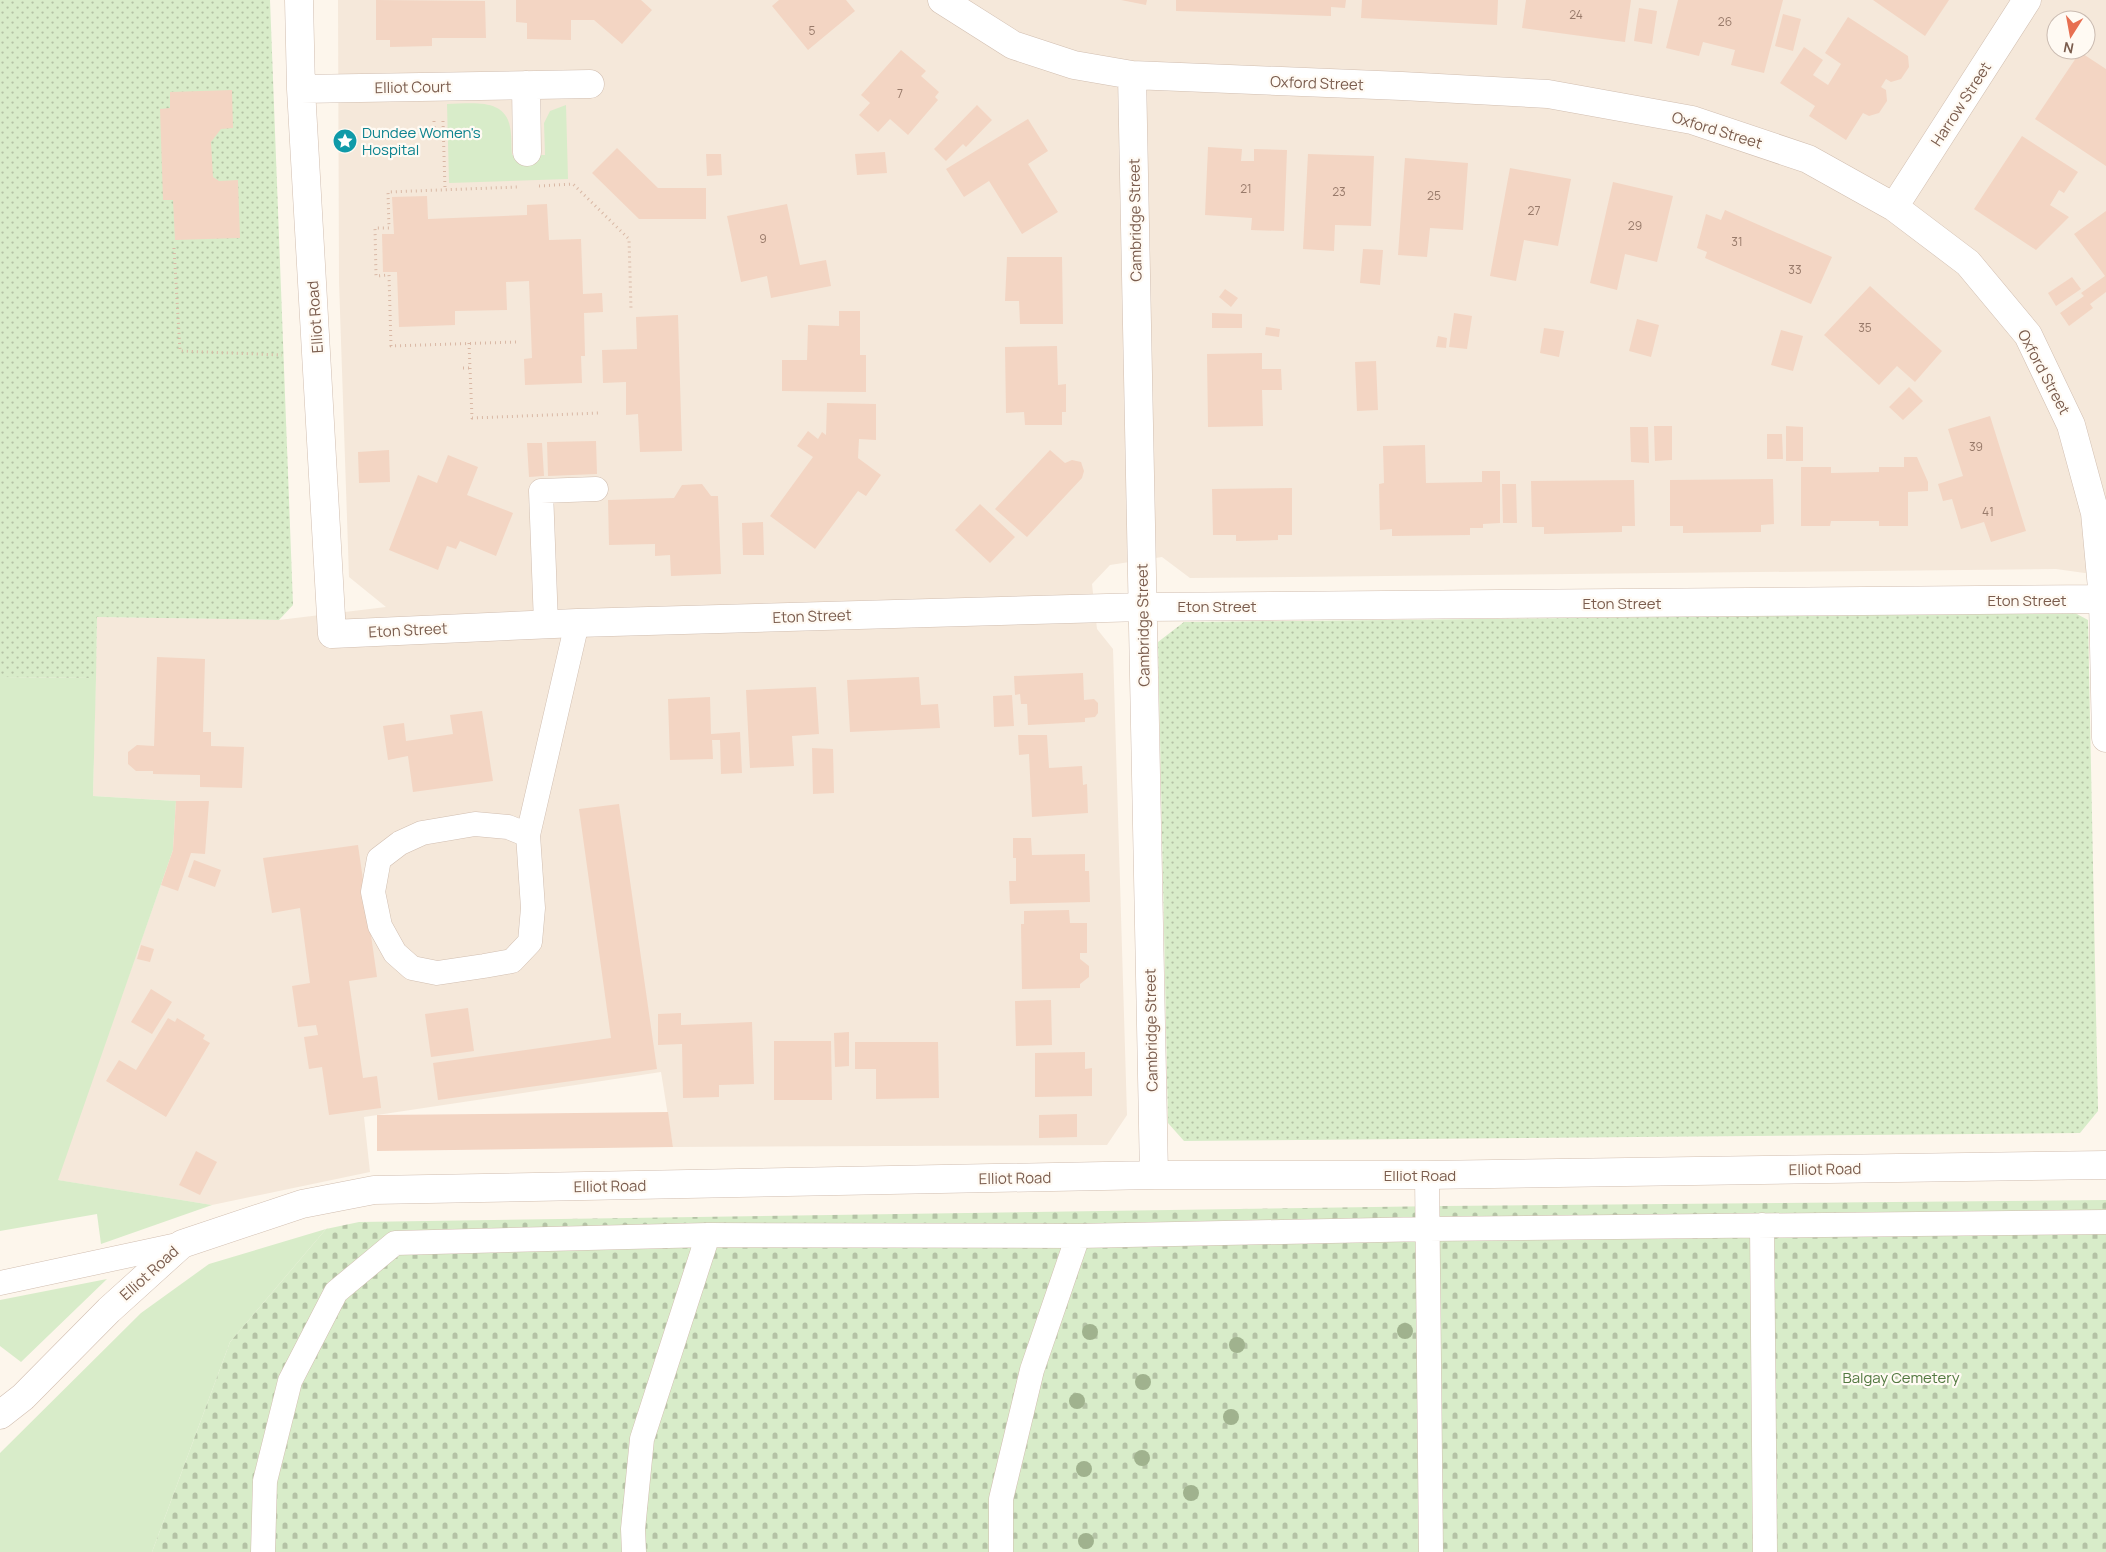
<svg xmlns="http://www.w3.org/2000/svg" width="2106" height="1552" font-family="Manrope,sans-serif">
  <style>
    .residential { fill: #f5e8da; fill-rule: evenodd }
    .grass { fill: #d8ecc9 }
    .cemetery { fill: url(#cemetery-stones) }
    .park { fill: url(#park-dots) }
    .building { fill: #f3d5c3 }
    .lines { fill: none; stroke-linecap: round; stroke-linejoin: round }
    .service-casing { stroke: #d1beb0; stroke-width: 25 }
    .minor-casing { stroke: #d1beb0; stroke-width: 29 }
    .path { stroke: #d9b8a5; stroke-width: 3; stroke-dasharray: 1 4; stroke-linecap: butt }
    .service { stroke: #fff; stroke-width: 24 }
    .minor { stroke: #fff; stroke-width: 28 }
    .tree { fill: #a0b28e }
    .labels { text-anchor: middle; dominant-baseline: central; stroke-width: 4.5; stroke-linejoin: round; paint-order: stroke }
    .number-label { font-size: 12px; fill: #987a6a }
    .street-label { font-size: 15px; fill: #7a5c4d; stroke: #fffaf3 }
    .culture-label { font-size: 15px; fill: #0d838f; stroke: #fffaf3; text-anchor: start }
    .park-label { font-size: 15px; fill: #537a41; stroke: #fffaf3 }
  </style>
  <defs>
    <pattern id="cemetery-stones" width="16" height="16" patternUnits="userSpaceOnUse" patternTransform="scale(1.25)"><rect width="16" height="16" fill="#d8ecc9"/><path d="M2 7V4a2 2 0 0 1 4 0v3zM10 15v-3a2 2 0 0 1 4 0v3z" fill="#b4c2a5"/></pattern>
    <pattern id="park-dots" width="8" height="8" patternUnits="userSpaceOnUse" patternTransform="scale(1.25)"><rect width="8" height="8" fill="#d8ecc9"/><path d="M2 2h.1M6 6h.1" fill="none" stroke="#b4c2a5" stroke-width="1.8" stroke-linecap="round"/></pattern>
  </defs>
  <rect width="100%" height="100%" fill="#fdf6ec"/>
  <!-- residential -->
  <path class="residential" d="M 338,0 L 2106,0 L 2106,576 L 2056,569 L 1190,578 L 1162,557 L 1110,565 L 1092,584 L 1097,629 L 1113,649 L 1127,1115 L 1107,1145 L 673,1147 L 661,1072 L 364,1117 L 370,1172 L 212,1205 L 57,1180 L 173,850 L 176,801 L 93,796 L 97,617 L 279,620 L 386,607 L 349,577 L 339,282 ZM 2056,20 L 2086,20 L 2086,50 L 2056,50 Z"/>
  <!-- grass -->
  <path class="grass" d="M 447,104 C 470,104 505,97 510,127 C 512,136 511,146 512,155 L 545,155 L 544,123 L 550,111 L 566,105 L 568,179 L 449,183 Z
    M 0,677 L 96,678 L 93,796 L 176,801 L 173,850 L 58,1180 L 212,1205 L 101,1244 L 97,1214 L 0,1231 Z
    M 326,1229 L 230,1342 L 152,1552 L 0,1552 L 0,1453 L 141,1313 L 209,1264 Z
    M 107,1279 L 21,1362 L 0,1346 L 0,1300 Z"/>
  <!-- cemetery -->
  <path class="cemetery" d="M 2106,1200 L 2106,1552 L 152,1552 L 230,1342 L 326,1229 L 359,1222 L 1443,1206 Z"/>
  <!-- park -->
  <path class="park" d="M 0,0 L 270,0 L 293,605 L 279,620 L 97,617 L 96,678 L 0,677 Z
    M 2075,613 L 2088,620 L 2098,1111 L 2080,1133 L 1184,1141 L 1168,1123 L 1158,642 L 1184,622 Z"/>
  <!-- building -->
  <path class="building" d="M 376,0 L 485,1 L 486,38 L 432,38 L 432,46 L 390,47 L 390,40 L 376,40 Z
    M 516,0 L 641,0 L 652,10 L 622,44 L 594,20 L 571,20 L 571,40 L 527,39 L 527,23 L 516,22 Z
    M 779,0 L 846,0 L 855,11 L 808,50 L 772,6 Z
    M 1121,0 L 1147,0 L 1146,5 Z
    M 1176,0 L 1346,0 L 1345,8 L 1331,7 L 1331,16 L 1176,11 Z
    M 1362,0 L 1498,0 L 1497,25 L 1361,18 Z
    M 1526,0 L 1631,0 L 1625,42 L 1522,28 Z
    M 1678,0 L 1783,0 L 1764,73 L 1731,65 L 1735,50 L 1703,42 L 1699,56 L 1666,48 Z
    M 1873,0 L 1949,0 L 1925,36 Z
    M 1639,8 L 1657,11 L 1652,44 L 1634,41 Z
    M 1783,14 L 1801,19 L 1793,51 L 1775,46 Z
    M 1848,17 L 1908,56 L 1909,67 L 1901,79 L 1891,82 L 1886,79 L 1881,87 L 1886,90 L 1887,101 L 1879,113 L 1869,116 L 1863,113 L 1846,140 L 1809,116 L 1815,106 L 1780,83 L 1804,47 L 1823,60 L 1813,75 L 1828,85 L 1841,64 L 1825,53 Z
    M 901,50 L 926,71 L 921,76 L 939,92 L 935,97 L 938,100 L 908,135 L 890,119 L 878,132 L 859,115 L 870,103 L 861,95 Z
    M 2080,52 L 2106,69 L 2106,166 L 2035,119 Z
    M 232,90 L 233,128 L 221,129 L 211,142 L 213,177 L 219,181 L 238,180 L 240,238 L 175,240 L 173,200 L 163,200 L 160,109 L 170,108 L 170,92 Z
    M 977,105 L 992,120 L 966,147 L 963,144 L 946,161 L 934,149 Z
    M 1028,119 L 1048,151 L 1028,164 L 1058,212 L 1022,234 L 989,181 L 964,197 L 946,169 Z
    M 2022,136 L 2078,172 L 2064,193 L 2059,190 L 2050,205 L 2069,217 L 2036,250 L 1974,209 Z
    M 1208,147 L 1242,149 L 1241,161 L 1254,161 L 1254,149 L 1287,150 L 1284,231 L 1251,230 L 1252,218 L 1205,215 Z
    M 617,148 L 658,188 L 706,188 L 706,219 L 639,219 L 592,173 Z
    M 885,152 L 887,173 L 857,175 L 855,154 Z
    M 706,154 L 721,154 L 722,175 L 707,176 Z
    M 1308,154 L 1374,156 L 1371,226 L 1335,225 L 1334,251 L 1303,249 Z
    M 1405,158 L 1468,163 L 1463,230 L 1430,228 L 1427,257 L 1398,255 Z
    M 1510,168 L 1571,179 L 1558,246 L 1524,240 L 1516,281 L 1490,276 Z
    M 1613,182 L 1673,196 L 1657,262 L 1625,254 L 1617,290 L 1590,283 Z
    M 427,196 L 428,219 L 527,215 L 527,205 L 547,204 L 549,240 L 581,239 L 583,294 L 602,293 L 603,312 L 584,313 L 585,356 L 581,356 L 582,383 L 525,385 L 524,359 L 532,358 L 529,281 L 506,282 L 507,310 L 455,311 L 455,325 L 399,327 L 397,272 L 383,272 L 382,234 L 394,234 L 392,197 Z
    M 787,204 L 800,265 L 826,260 L 831,286 L 771,298 L 767,276 L 741,282 L 727,216 Z
    M 1725,210 L 1832,257 L 1811,304 L 1705,258 L 1707,252 L 1697,248 L 1706,214 L 1721,220 Z
    M 2106,211 L 2106,292 L 2090,304 L 2093,308 L 2069,326 L 2060,313 L 2084,296 L 2081,293 L 2105,276 L 2074,234 Z
    M 1363,249 L 1383,250 L 1380,285 L 1360,283 Z
    M 1007,257 L 1062,257 L 1063,324 L 1020,324 L 1019,301 L 1005,301 Z
    M 2072,277 L 2081,289 L 2056,306 L 2048,293 Z
    M 1870,286 L 1942,351 L 1915,382 L 1897,366 L 1879,385 L 1824,335 Z
    M 1225,289 L 1238,298 L 1231,307 L 1219,297 Z
    M 839,311 L 860,311 L 860,355 L 866,355 L 866,392 L 782,391 L 782,360 L 807,360 L 808,325 L 839,326 Z
    M 1212,313 L 1242,314 L 1242,328 L 1212,328 Z
    M 1454,313 L 1472,316 L 1467,349 L 1449,347 Z
    M 678,315 L 682,451 L 640,452 L 638,414 L 626,415 L 626,382 L 603,383 L 602,350 L 637,349 L 636,317 Z
    M 1637,319 L 1659,325 L 1651,357 L 1629,351 Z
    M 1266,327 L 1280,329 L 1279,337 L 1265,335 Z
    M 1544,328 L 1564,331 L 1559,357 L 1540,353 Z
    M 1781,330 L 1803,336 L 1793,371 L 1771,365 Z
    M 1438,336 L 1447,338 L 1446,348 L 1436,347 Z
    M 1057,346 L 1058,385 L 1066,384 L 1066,412 L 1062,412 L 1062,425 L 1025,425 L 1024,412 L 1006,413 L 1005,347 Z
    M 1262,353 L 1262,369 L 1281,369 L 1282,390 L 1262,390 L 1263,426 L 1208,427 L 1207,354 Z
    M 1376,361 L 1378,410 L 1357,411 L 1355,362 Z
    M 1909,387 L 1923,401 L 1903,420 L 1889,407 Z
    M 827,403 L 876,404 L 876,440 L 859,439 L 858,458 L 881,475 L 866,496 L 858,491 L 815,549 L 770,516 L 813,457 L 797,446 L 808,431 L 818,439 L 822,432 L 826,435 Z
    M 1990,416 L 2026,531 L 1991,542 L 1984,522 L 1961,529 L 1952,499 L 1943,501 L 1938,484 L 1963,476 L 1948,429 Z
    M 1654,426 L 1672,426 L 1672,460 L 1655,461 Z
    M 1786,426 L 1803,427 L 1803,461 L 1786,461 Z
    M 1630,427 L 1648,427 L 1649,463 L 1631,462 Z
    M 1767,434 L 1782,434 L 1783,459 L 1767,459 Z
    M 596,441 L 597,474 L 548,476 L 547,442 Z
    M 527,443 L 542,443 L 544,476 L 529,477 Z
    M 1425,445 L 1426,483 L 1482,482 L 1482,471 L 1500,471 L 1500,523 L 1483,524 L 1483,528 L 1470,528 L 1470,535 L 1392,536 L 1392,529 L 1380,530 L 1379,484 L 1384,483 L 1383,446 Z
    M 389,450 L 390,482 L 359,483 L 358,452 Z
    M 1050,450 L 1065,463 L 1072,460 L 1081,462 L 1084,471 L 1082,478 L 1027,537 L 995,509 Z
    M 448,455 L 478,467 L 467,495 L 513,513 L 496,556 L 460,541 L 456,549 L 447,546 L 438,570 L 389,550 L 418,475 L 437,483 Z
    M 1904,457 L 1917,457 L 1928,482 L 1928,491 L 1908,492 L 1908,526 L 1879,526 L 1879,521 L 1831,521 L 1830,526 L 1801,526 L 1801,467 L 1831,467 L 1831,473 L 1879,472 L 1879,467 L 1904,467 Z
    M 1773,479 L 1774,524 L 1761,525 L 1761,532 L 1683,533 L 1683,526 L 1670,526 L 1670,480 Z
    M 1634,480 L 1635,526 L 1622,526 L 1622,532 L 1544,534 L 1544,527 L 1532,527 L 1531,481 Z
    M 702,484 L 711,496 L 718,496 L 721,574 L 671,576 L 670,555 L 655,556 L 655,544 L 609,545 L 608,500 L 674,498 L 682,485 Z
    M 1502,484 L 1516,484 L 1517,523 L 1503,523 Z
    M 1292,488 L 1292,535 L 1278,535 L 1278,540 L 1236,541 L 1236,535 L 1213,535 L 1212,489 Z
    M 980,504 L 1015,537 L 990,563 L 955,530 Z
    M 763,522 L 764,555 L 743,555 L 742,523 Z
    M 157,657 L 205,659 L 203,732 L 211,732 L 211,746 L 244,747 L 242,788 L 200,787 L 200,775 L 153,774 L 153,771 L 136,771 L 128,764 L 128,752 L 137,745 L 154,746 Z
    M 1083,673 L 1084,700 L 1094,699 L 1098,703 L 1098,713 L 1095,717 L 1085,718 L 1085,722 L 1028,725 L 1027,704 L 1021,704 L 1020,694 L 1015,695 L 1014,676 Z
    M 919,677 L 921,705 L 938,704 L 940,728 L 850,732 L 847,680 Z
    M 816,687 L 819,734 L 792,736 L 794,766 L 750,768 L 746,690 Z
    M 1012,695 L 1014,726 L 994,727 L 993,696 Z
    M 710,697 L 711,734 L 740,732 L 742,773 L 721,774 L 720,740 L 712,740 L 713,759 L 670,760 L 668,699 Z
    M 482,711 L 493,781 L 413,792 L 408,756 L 388,760 L 383,726 L 404,723 L 406,741 L 453,734 L 450,715 Z
    M 1018,735 L 1047,735 L 1049,768 L 1082,766 L 1083,785 L 1087,784 L 1088,813 L 1032,817 L 1029,754 L 1019,755 Z
    M 812,748 L 833,749 L 834,793 L 813,794 Z
    M 176,801 L 209,801 L 205,854 L 191,853 L 178,891 L 161,885 L 173,850 Z
    M 619,804 L 657,1069 L 438,1100 L 433,1063 L 611,1038 L 579,809 Z
    M 1013,838 L 1031,838 L 1032,855 L 1085,854 L 1085,871 L 1089,871 L 1090,902 L 1010,904 L 1009,881 L 1016,881 L 1016,858 L 1013,858 Z
    M 358,845 L 377,977 L 349,981 L 363,1078 L 377,1076 L 381,1108 L 329,1115 L 322,1067 L 309,1069 L 304,1037 L 318,1035 L 316,1025 L 298,1027 L 292,986 L 310,983 L 300,908 L 272,913 L 263,858 Z
    M 194,860 L 221,870 L 215,887 L 188,877 Z
    M 1069,910 L 1070,923 L 1087,923 L 1087,953 L 1080,953 L 1080,959 L 1089,966 L 1089,977 L 1080,984 L 1080,988 L 1022,989 L 1021,924 L 1024,924 L 1024,911 Z
    M 141,945 L 154,949 L 150,962 L 137,959 Z
    M 151,989 L 172,1002 L 152,1034 L 131,1022 Z
    M 1051,1000 L 1052,1045 L 1016,1046 L 1015,1001 Z
    M 468,1008 L 474,1051 L 431,1057 L 425,1014 Z
    M 681,1013 L 681,1025 L 752,1022 L 754,1084 L 719,1085 L 719,1097 L 683,1098 L 682,1044 L 658,1045 L 658,1014 Z
    M 168,1018 L 175,1022 L 177,1018 L 205,1035 L 203,1039 L 210,1043 L 166,1117 L 106,1081 L 119,1060 L 136,1070 Z
    M 849,1032 L 849,1066 L 835,1067 L 834,1033 Z
    M 774,1041 L 831,1041 L 832,1100 L 774,1100 Z
    M 855,1042 L 938,1042 L 939,1098 L 876,1099 L 876,1069 L 855,1069 Z
    M 1085,1052 L 1085,1069 L 1092,1068 L 1092,1096 L 1035,1097 L 1035,1053 Z
    M 668,1112 L 673,1147 L 377,1151 L 377,1115 Z
    M 1077,1114 L 1077,1137 L 1039,1138 L 1039,1115 Z
    M 196,1151 L 217,1162 L 200,1195 L 179,1185 Z"/>
  <g class="lines">
    <defs>
      <path id="service" d="M 546,624 L 541,491 L 596,489
        M 528,835 L 533,908 L 530,942 L 512,961 L 484,966 L 437,973 L 412,968 L 395,953 L 380,926 L 373,892 L 379,859 L 400,843 L 422,833 L 475,824 L 508,827 L 528,835 L 577,623
        M 1427,1175 L 1431,1552
        M 1762,1225 L 1765,1552
        M 0,1283 L 182,1244
        M 263,1552 L 265,1481 L 290,1381 L 336,1292 L 395,1243 L 708,1235 L 1078,1236 L 1428,1229 L 2106,1222
        M 634,1552 L 633,1529 L 642,1439 L 708,1235
        M 1001,1552 L 1001,1499 L 1032,1370 L 1078,1236"/>
      <path id="minor" d="M 299,0 L 301,89 L 332,634 L 577,623 L 1143,607 L 2103,599
        M 942,0 L 1013,45 L 1074,65 L 1132,75 L 1402,86 L 1548,94 L 1692,120 L 1808,159 L 1894,207 L 1968,263 L 2028,335 L 2071,425 L 2095,513 L 2103,599 L 2106,738
        M 1132,75 L 1154,1175
        M 526,85 L 527,152
        M 301,89 L 590,84
        M 1894,207 L 2027,0
        M 0,1415 L 23,1397 L 109,1310 L 182,1244 L 302,1204 L 374,1190 L 1154,1175 L 1427,1175 L 2106,1165"/>
    </defs>
    <!-- service casing -->
    <use href="#service" class="service-casing"/>
    <!-- minor casing -->
    <use href="#minor" class="minor-casing"/>
    <!-- path -->
    <path class="path" d="M 434,121 L 434,131
      M 443,121 L 445,189
      M 539,186 L 573,184 L 629,239 L 631,309
      M 174,248 L 180,351 L 282,355
      M 516,342 L 391,346 L 389,275 L 376,276 L 375,228 L 389,228 L 388,192 L 518,187
      M 469,343 L 472,418 L 600,413
      M 463,368 L 470,368"/>
    <!-- service -->
    <use href="#service" class="service"/>
    <!-- minor -->
    <use href="#minor" class="minor"/>
  </g>
  <!-- trees -->
  <g class="tree">
    <circle cx="1405" cy="1331" r="8"/>
    <circle cx="1090" cy="1332" r="8"/>
    <circle cx="1237" cy="1345" r="8"/>
    <circle cx="1143" cy="1382" r="8"/>
    <circle cx="1077" cy="1401" r="8"/>
    <circle cx="1231" cy="1417" r="8"/>
    <circle cx="1142" cy="1458" r="8"/>
    <circle cx="1084" cy="1469" r="8"/>
    <circle cx="1191" cy="1493" r="8"/>
    <circle cx="1086" cy="1541" r="8"/>
  </g>
  <!-- icons -->
  <defs>
    <symbol id="sight-disc" viewBox="-11 -11 22 22"><circle r="9.5" fill="#0f9aa8" stroke="#fffaf3"/><path d="M0-6L1.8-2.2L6-1.7L2.9 1.2L3.7 5.4L0 3.3L-3.7 5.4L-2.9 1.2L-6-1.7L-1.8-2.2Z" fill="#fff"/></symbol>
  </defs>
  <g fill-rule="evenodd">
    <use href="#sight-disc" x="331" y="127" width="28" height="28"/>
  </g>
  <g class="labels">
    <!-- number labels -->
    <g class="number-label">
      <text x="1576" y="14">24</text>
      <text x="1725" y="21">26</text>
      <text x="812" y="30">5</text>
      <text x="900" y="93">7</text>
      <text x="1246" y="188">21</text>
      <text x="1339" y="191">23</text>
      <text x="1434" y="195">25</text>
      <text x="1534" y="210">27</text>
      <text x="1635" y="225">29</text>
      <text x="763" y="238">9</text>
      <text x="1737" y="241">31</text>
      <text x="1795" y="269">33</text>
      <text x="1865" y="327">35</text>
      <text x="1976" y="446">39</text>
      <text x="1988" y="511">41</text>
    </g>
    <!-- street labels -->
    <g class="street-label">
      <text transform="translate(1317 83) rotate(2)">Oxford Street</text>
      <text transform="translate(413 87) rotate(-1)">Elliot Court</text>
      <text transform="translate(1961 104) rotate(-57)">Harrow Street</text>
      <text transform="translate(1717 130) rotate(17)">Oxford Street</text>
      <text transform="translate(1135 220) rotate(-91)">Cambridge Street</text>
      <text transform="translate(315 317) rotate(-94)">Elliot Road</text>
      <text transform="translate(2044 372) rotate(62)">Oxford Street</text>
      <text x="2027" y="600">Eton Street</text>
      <text x="1622" y="603">Eton Street</text>
      <text x="1217" y="606">Eton Street</text>
      <text transform="translate(812 616) rotate(-2)">Eton Street</text>
      <text transform="translate(1143 625) rotate(-91)">Cambridge Street</text>
      <text transform="translate(408 630) rotate(-3)">Eton Street</text>
      <text transform="translate(1151 1030) rotate(-91)">Cambridge Street</text>
      <text transform="translate(1825 1169) rotate(-1)">Elliot Road</text>
      <text x="1420" y="1175">Elliot Road</text>
      <text transform="translate(1015 1178) rotate(-1)">Elliot Road</text>
      <text transform="translate(610 1186) rotate(-1)">Elliot Road</text>
      <text transform="translate(149 1273) rotate(-42)">Elliot Road</text>
    </g>
    <!-- culture labels -->
    <g class="culture-label">
      <text x="362" y="132">Dundee Women's<tspan x="362" dy="17">Hospital</tspan></text>
    </g>
    <!-- park labels -->
    <g class="park-label">
      <text x="1901" y="1377">Balgay Cemetery</text>
    </g>
  </g>
  <!-- north arrow -->
  <g transform="translate(2071 35) rotate(191)"><circle r="24" fill="#fffaf3" stroke="#cabbb1"/>
  <path d="M0-4L9 19L0 12L-9 19Z" fill="#e76f51"/>
  <text y="-8" font-size="14" font-weight="bold" text-anchor="middle" fill="#7a5c4d">N</text>
  </g>
</svg>
